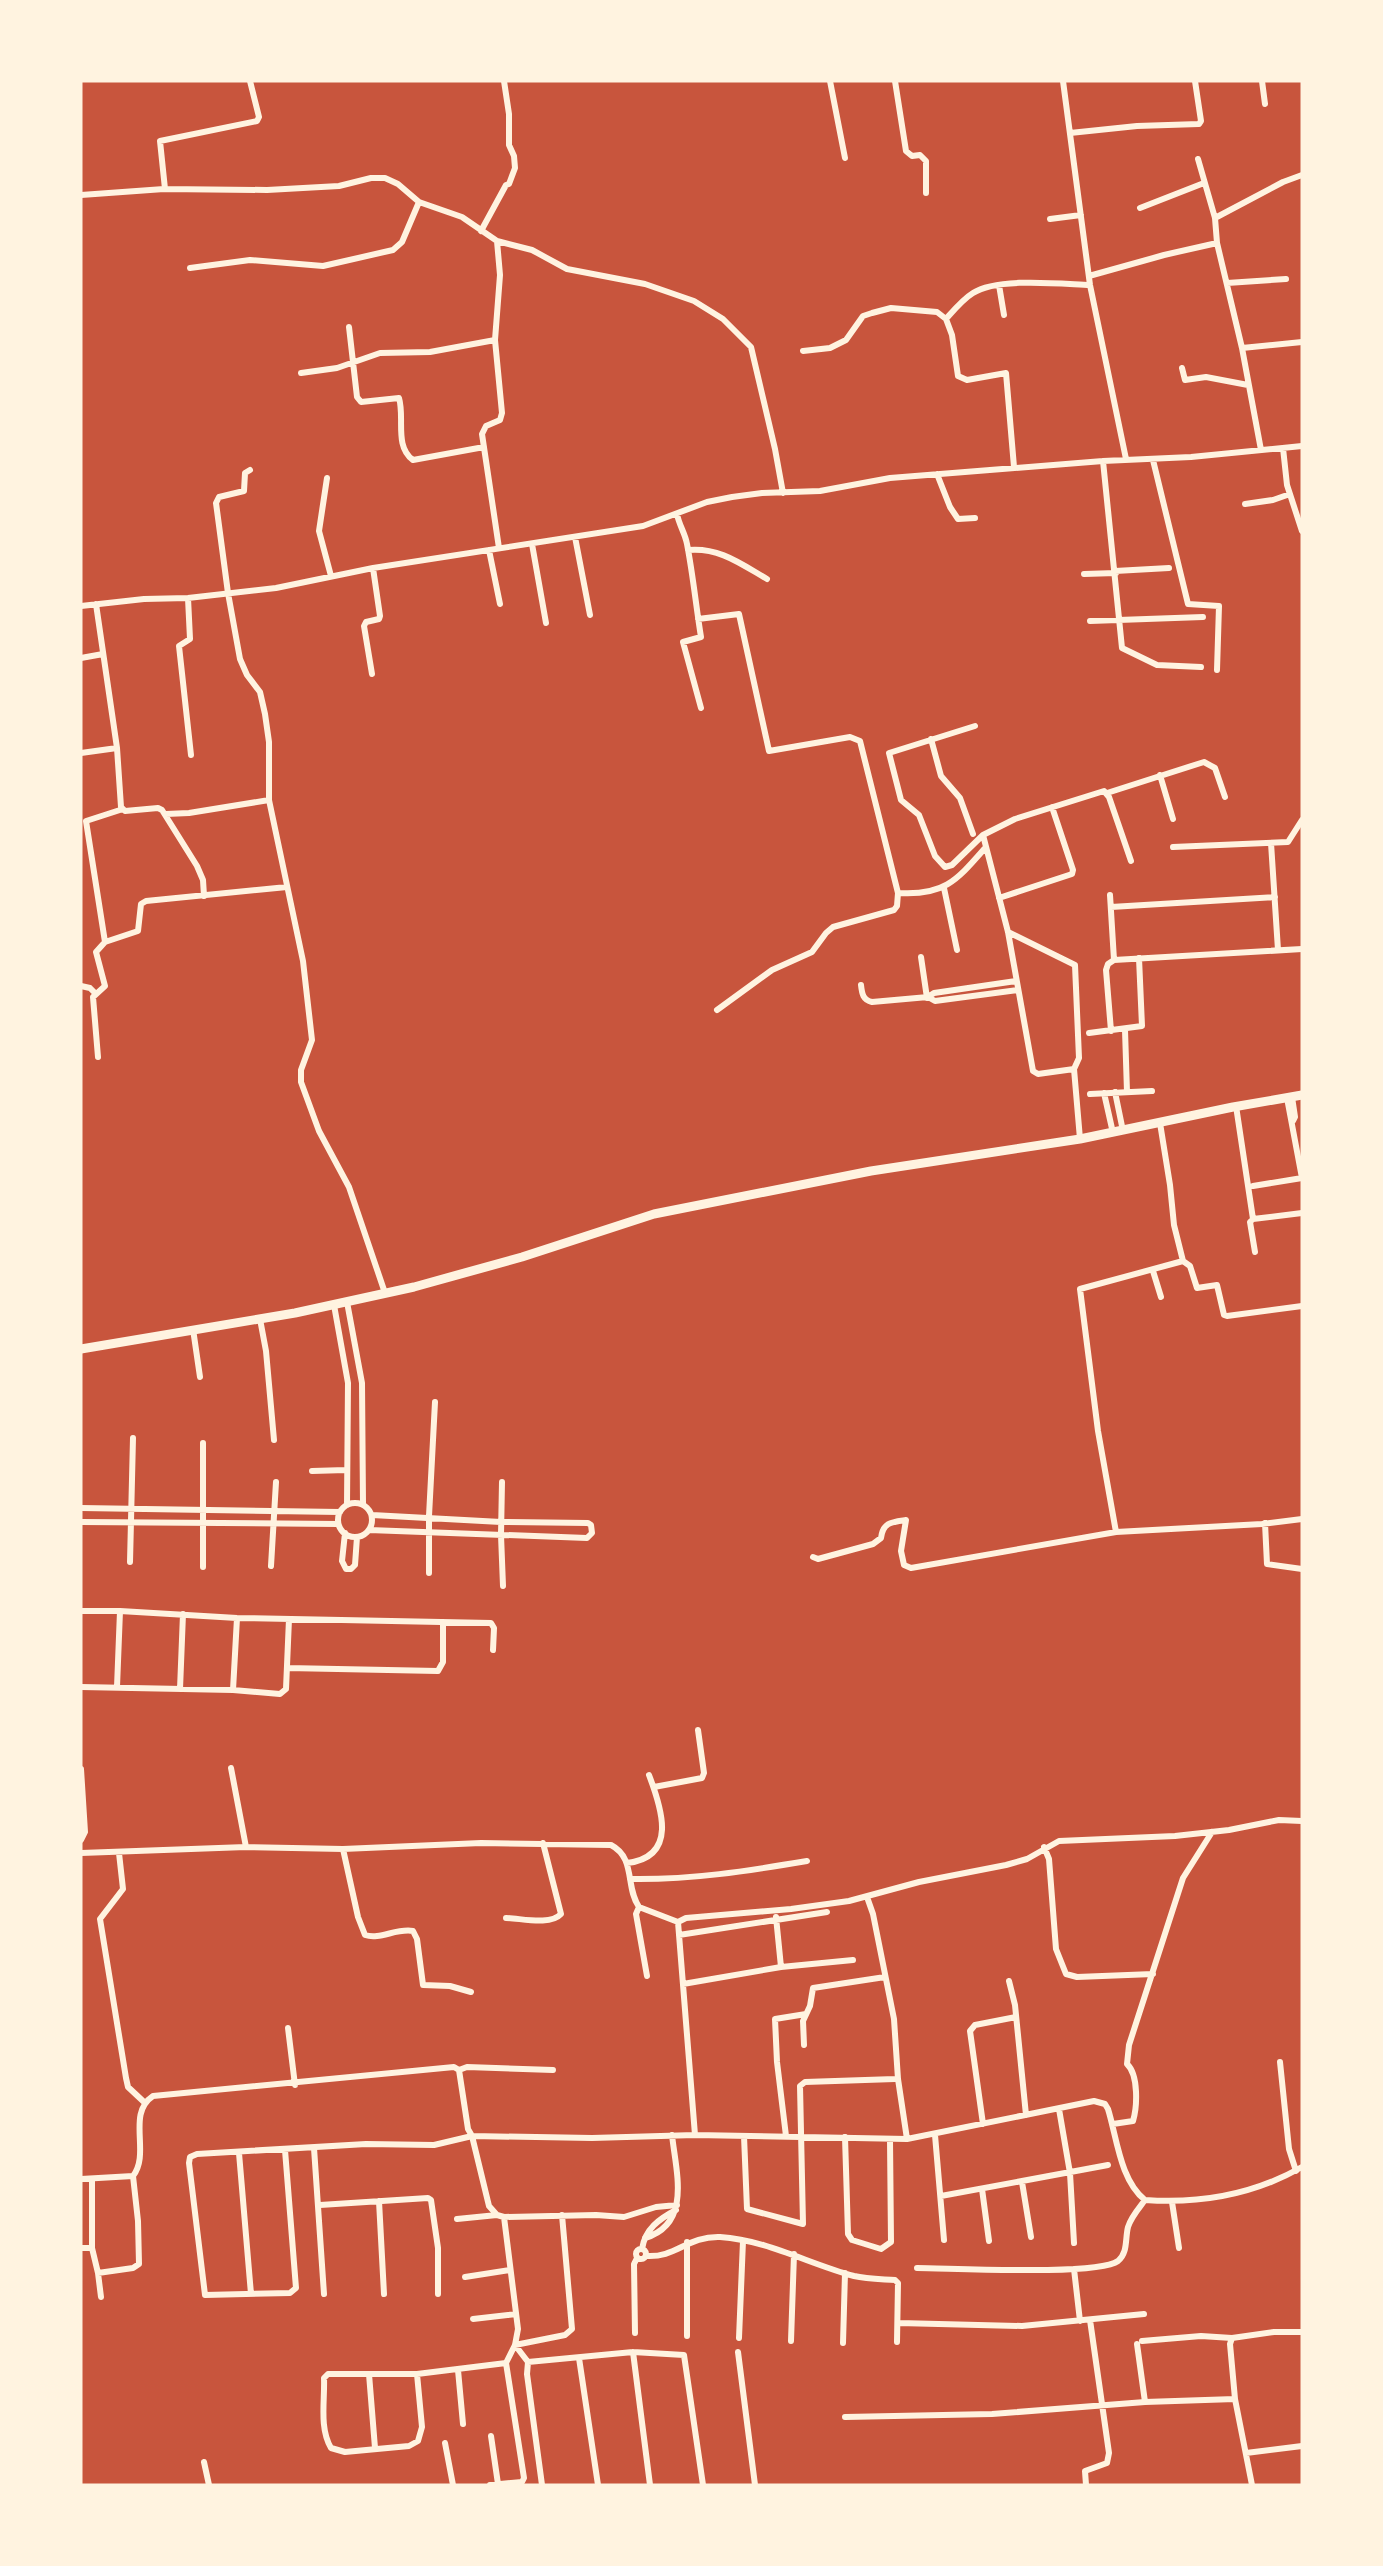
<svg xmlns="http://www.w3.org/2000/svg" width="1383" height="2566" font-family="Cabin,sans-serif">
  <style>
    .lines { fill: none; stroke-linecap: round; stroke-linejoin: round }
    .minor { stroke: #fff3e0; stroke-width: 6 }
    .primary { stroke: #fff3e0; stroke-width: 9 }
  </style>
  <rect width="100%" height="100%" fill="#c8553d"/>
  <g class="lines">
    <!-- minor -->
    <path class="minor" d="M 830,81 L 845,158
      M 895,81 L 906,151 L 912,156 L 920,155 L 926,161 L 926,193
      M 1063,81 L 1090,285 L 1126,459
      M 1262,81 L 1265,104
      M 1070,133 L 1137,126 L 1199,124 L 1201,121 L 1195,81
      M 1198,159 L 1215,218 L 1217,243 L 1242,348 L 1261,450
      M 165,189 L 160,141 L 257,121 L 259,117 L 250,81
      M 81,195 L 164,189 L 267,190 L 339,186 L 371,178 L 385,178 L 398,184 L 419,202 L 462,217 L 497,241 L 532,250 L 567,269 L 645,284 L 694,301 L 723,319 L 751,347 L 775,449 L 783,493
      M 1140,208 L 1204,183
      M 1215,218 L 1283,182 L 1302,175
      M 1050,219 L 1081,215
      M 481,231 L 506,185 L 509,184 L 515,168 L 514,156 L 509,145 L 509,114 L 504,81
      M 497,241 L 500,275 L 495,340 L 502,413 L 500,420 L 486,426 L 482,434 L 499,548
      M 190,268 L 250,260 L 323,266 L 393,250 L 402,242 L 419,202
      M 1089,276 L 1164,255 L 1217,243
      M 1227,283 L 1286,279
      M 999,285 L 1004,315
      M 946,319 C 954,310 963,299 973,293 C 997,277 1062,284 1090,285
      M 349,327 L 357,397 L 361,402 L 399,398 C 405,418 394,446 413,460 L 484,447
      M 1242,348 L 1302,342
      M 803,351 L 830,348 L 846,340 L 863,316 L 872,313 L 891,308 L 937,312 L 946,319 L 952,335 L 958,376 L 967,380 L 1006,373 L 1014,467
      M 1182,368 L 1185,380 L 1206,377 L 1248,385
      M 301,373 L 337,368 L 380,353 L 430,352 L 495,340
      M 1283,448 L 1287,485 L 1302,531
      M 1153,460 L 1188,604 L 1219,606 L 1217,670
      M 1103,461 L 1122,648 L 1157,665 L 1201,667
      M 250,470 L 245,473 L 244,491 L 219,497 L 216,503 L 228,593 L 240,659 L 247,675 L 260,692 L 265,714 L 269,742 L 269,800 L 303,961 L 312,1040 L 301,1070 L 301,1082 L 319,1131 L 349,1187 L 385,1293
      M 937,474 L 950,507 L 958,519 L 975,518
      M 327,478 L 319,531 L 331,576
      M 1245,504 L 1273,500 L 1290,494
      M 677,514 C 679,525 685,533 687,544 C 693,575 696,606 701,637 L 683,642 L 701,708
      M 575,537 L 590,615
      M 532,544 L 546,623
      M 489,550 L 500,604
      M 688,550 C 719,547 741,564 767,579
      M 1115,571 L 1169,568
      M 1084,574 L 1116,573
      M 188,598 L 190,639 L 179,646 L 191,755
      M 96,604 L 117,748 L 121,807 L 125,811 L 158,808 L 162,810 L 197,866 L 203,880 L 204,896
      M 81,606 L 144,599 L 188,598 L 276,588 L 373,568 L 643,526 L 707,502 L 732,497 L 762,493 L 820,491 L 890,478 L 1103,461 L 1191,457 L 1302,446
      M 698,619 L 739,614 L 769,751 L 850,737 L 860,741 L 898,893 L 897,906 L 894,910 L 833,927 L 826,933 L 812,952 L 772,970 L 717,1010
      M 1090,621 L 1203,617
      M 81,658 L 103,654
      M 372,674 L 364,626 L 366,622 L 379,619 L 380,616 L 373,568
      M 975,726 L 889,753 L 901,800 L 919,815 L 935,856 L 945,867 L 952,865 L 983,835 L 1015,819 L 1104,791 L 1109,797 L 1131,861
      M 931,739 L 941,776 L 960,798 L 973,834
      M 81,753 L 117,748
      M 1160,775 L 1173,819
      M 1107,793 L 1204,762 L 1215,768 L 1225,797
      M 166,814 L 189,813 L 269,800
      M 983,835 L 1008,932 L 1033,1071 L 1038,1074 L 1074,1069
      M 1271,843 L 1278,950
      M 1173,847 L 1288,842 L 1302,820
      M 944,888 L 957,950
      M 898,893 C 945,896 957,880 986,847
      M 1110,895 L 1114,960
      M 999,898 L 1072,874 L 1073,870 L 1052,807
      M 1111,907 L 1275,897
      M 1008,932 L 1075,965 L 1079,1058 L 1074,1069 L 1080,1139
      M 105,942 L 86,821 L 123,809
      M 921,957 L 927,998
      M 1016,981 L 934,993 L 928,997 L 935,1001 L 1018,990
      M 861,985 C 862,994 863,1000 872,1002 L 928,997
      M 81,986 L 90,988 L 95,993
      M 1125,1030 L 1127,1092
      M 1111,1031 L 1106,970 L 1108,964 L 1114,960 L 1302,949
      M 1089,1033 L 1142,1026 L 1139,958
      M 98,1057 L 93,997 L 105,986 L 96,952 L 105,942 L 138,931 L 141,904 L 146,901 L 287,887
      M 1115,1092 L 1123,1131
      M 1104,1093 L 1113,1133
      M 1090,1094 L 1152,1091
      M 1292,1097 L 1295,1117 L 1293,1121
      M 1287,1098 L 1302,1178
      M 1236,1106 L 1253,1219 L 1250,1222 L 1255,1252
      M 1253,1186 L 1302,1178
      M 1253,1219 L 1302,1213
      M 1183,1261 L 1190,1266 L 1197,1288 L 1217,1285 L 1224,1315 L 1227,1316 L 1302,1306
      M 1153,1271 L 1161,1297
      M 347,1302 L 362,1383 L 363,1504
      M 334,1305 L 348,1383 L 347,1505
      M 260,1319 L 266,1351 L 274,1440
      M 193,1329 L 200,1377
      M 203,1443 L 203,1567
      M 312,1471 L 346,1470
      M 502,1482 L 501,1535 L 503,1586
      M338 1520a17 17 0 1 1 34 0a17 17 0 1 1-34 0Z
      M 81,1508 L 340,1512
      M 81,1522 L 338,1524
      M 1265,1523 L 1267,1564 L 1302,1569
      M 369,1530 L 587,1538 L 592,1533 L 591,1525 L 588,1523 L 501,1522 L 372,1515
      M 1116,1532 L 1098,1431 L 1080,1289 L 1183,1261 L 1174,1225 L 1170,1185 L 1160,1123
      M 345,1533 L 342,1561 L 346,1569 L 351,1569 L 355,1565 L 357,1537
      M 813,1557 L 818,1559 L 873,1544 L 881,1538 C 883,1522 892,1522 906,1520 L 901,1551 L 904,1565 L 911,1568 L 1116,1532 L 1262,1524 L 1302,1519
      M 130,1562 L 133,1438
      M 271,1566 L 276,1482
      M 429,1573 L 429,1516 L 435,1402
      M 81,1611 L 120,1611 L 237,1618 L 491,1623 L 494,1628 L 493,1650
      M 287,1668 L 438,1671 L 443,1662 L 443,1622
      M 81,1687 L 233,1690 L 280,1694 L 286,1689 L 289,1619
      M 117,1687 L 120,1611
      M 180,1689 L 183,1614
      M 233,1690 L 237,1618
      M 231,1768 L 246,1847
      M 81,1769 L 85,1832 L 81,1840
      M 654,1787 L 702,1778 L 704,1773 L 698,1730
      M 1044,1847 L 1049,1859 L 1056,1949 L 1066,1974 L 1077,1977 L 1153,1974
      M 343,1849 L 358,1917 L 365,1935 C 380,1940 396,1928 413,1931 L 417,1939 L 423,1985 L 450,1986 L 471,1992
      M 81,1853 L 246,1847 L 343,1849 L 481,1843 L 611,1845 C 636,1858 625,1887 639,1907 L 678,1922 L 695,2135
      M 119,1853 L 123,1889 L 100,1919 L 126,2078 L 128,2087 L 144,2102
      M 627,1863 C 678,1857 662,1809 649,1775
      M 630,1879 C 692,1880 747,1871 807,1861
      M 867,1897 L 873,1914 L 894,2019 L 898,2079 L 907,2139
      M 639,1907 L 636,1914 L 647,1976
      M 776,1917 L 781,1967
      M 506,1918 C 520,1918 550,1926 561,1914 L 543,1843
      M 678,1922 L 686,1918 L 791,1909 L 849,1901 L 919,1882 L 1006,1865 L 1027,1859 L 1059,1841 L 1175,1836 L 1229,1830 L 1279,1820 L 1302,1821
      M 679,1935 L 827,1912
      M 1009,1981 L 1015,2005 L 1026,2115
      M 683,1984 L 781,1967 L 853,1960
      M 288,2028 L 295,2085
      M 804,2045 L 803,2021 L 810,2006 L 813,1988 L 885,1977
      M 1280,2062 L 1289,2149 L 1296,2171
      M 459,2070 L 467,2067 L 553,2070
      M 1059,2109 L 1070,2173 L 1074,2243
      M 983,2124 L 970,2031 L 975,2025 L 1016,2017
      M 1113,2124 L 1133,2121 C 1137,2108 1139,2075 1127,2064 L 1129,2045 L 1183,1878 L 1212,1832
      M 935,2135 L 944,2240
      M 744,2136 L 747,2209 L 803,2224 L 800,2086 L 805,2082 L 895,2079
      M 786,2136 L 777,2062 L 775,2019 L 806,2014
      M 845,2137 L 848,2234 L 852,2240 L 881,2249 L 891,2242 L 890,2140
      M 314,2148 L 324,2294
      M 285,2150 L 296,2288 L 290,2293 L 205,2295 L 189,2163 L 190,2157 L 197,2154 L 366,2144 L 434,2145 L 472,2136 L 592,2138 L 695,2135 L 907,2139 L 1094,2101 L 1105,2104 L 1108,2109 C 1117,2138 1120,2180 1145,2200 C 1201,2204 1253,2195 1302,2167
      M 239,2153 L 251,2294
      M 81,2179 L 133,2176 C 151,2153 126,2114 153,2096 L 454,2067 L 459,2070 L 468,2129 L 472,2136 L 489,2206 L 497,2215 L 504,2217 L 596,2215 L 624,2217 L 656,2207 L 677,2205
      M 92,2179 L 92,2248 L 98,2273 L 133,2268 L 139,2264 L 138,2221 L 133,2176
      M 1022,2182 L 1031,2237
      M 982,2189 L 989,2241
      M 941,2196 L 1108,2165
      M 379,2201 L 384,2294
      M 1172,2202 L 1179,2248
      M 320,2205 L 428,2198 L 431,2200 L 438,2248 L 438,2294
      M 457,2219 L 497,2215
      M 645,2238 C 692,2224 676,2172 672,2135
      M 687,2242 L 687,2336
      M 81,2248 L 92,2248
      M636 2254a5 5 0 1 1 10 0a5 5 0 1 1-10 0Z
      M 642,2249 C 645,2229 659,2219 676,2210
      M 646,2256 C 676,2258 687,2236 720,2237 C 767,2240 809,2264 854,2276 C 867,2279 881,2279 895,2280 L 898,2283 L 897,2342
      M 917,2268 C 950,2268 1098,2276 1118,2261 C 1128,2253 1125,2239 1128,2227 C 1131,2217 1139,2208 1145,2200
      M 1074,2269 L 1080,2321
      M 98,2273 L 101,2297
      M 465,2277 L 510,2270
      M 473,2319 L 516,2314
      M 899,2323 L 1022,2326 L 1144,2314
      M 635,2333 L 634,2264 L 637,2258
      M 739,2338 L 743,2241
      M 1232,2338 L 1230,2344 L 1235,2399 L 1252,2485
      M 791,2341 L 794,2254
      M 1142,2341 L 1201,2336 L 1232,2338 L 1274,2332 L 1302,2332
      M 843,2343 L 845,2273
      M 1137,2344 L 1145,2402
      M 633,2352 L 650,2485
      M 738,2352 L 755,2485
      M 579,2358 L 598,2485
      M 528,2362 L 633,2352 L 684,2355 L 703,2485
      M 458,2370 L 463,2424
      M 369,2374 L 375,2448
      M 417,2374 L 422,2427 L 418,2441 L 409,2446 L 345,2452 L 331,2448 C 319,2428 325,2400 324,2378 L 328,2374 L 417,2374 L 506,2363
      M 845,2417 L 992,2414 L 1145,2402 L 1235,2399
      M 491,2436 L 498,2484
      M 445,2443 L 453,2485
      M 1246,2453 L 1302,2446
      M 204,2462 L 209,2485
      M 490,2485 L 522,2482 L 524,2478 L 506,2363 L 515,2345 L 518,2329 L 504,2217
      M 542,2485 L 527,2374 L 528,2362 L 515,2345 L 565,2335 L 572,2329 L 562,2215
      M 1086,2485 L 1085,2471 L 1107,2463 L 1109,2453 L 1090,2320"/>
    <!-- primary -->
    <path class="primary" d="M 81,1349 L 295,1313 L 414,1287 L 522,1257 L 654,1214 L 871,1171 L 1080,1139 L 1233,1107 L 1302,1095"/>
  </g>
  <!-- border -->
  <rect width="1383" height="2566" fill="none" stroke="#fff3e0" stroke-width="165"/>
</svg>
